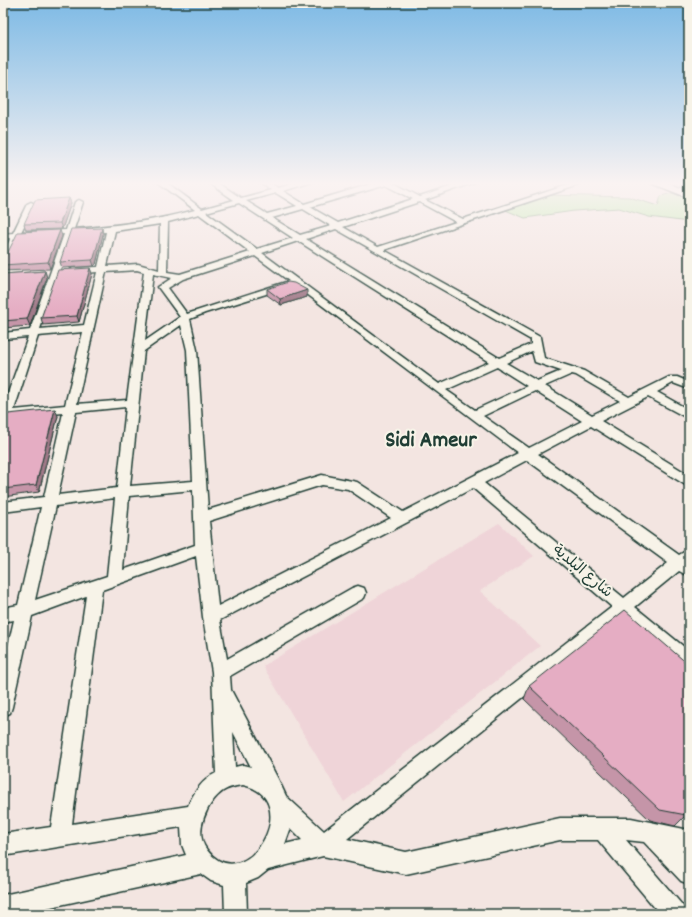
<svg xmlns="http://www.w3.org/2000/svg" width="692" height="917" font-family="Dekko,'Playpen Sans Arabic',sans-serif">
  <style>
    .built { fill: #efd4d8 }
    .green { fill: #bcebaa; stroke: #6e946f }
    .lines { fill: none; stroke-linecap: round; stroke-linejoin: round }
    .street-casing { stroke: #1f3d34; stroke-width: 3 }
    .secondary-casing { stroke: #1f3d34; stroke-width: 3 }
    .street { fill: #f7f3e8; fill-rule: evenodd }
    .secondary { fill: #f7f3e8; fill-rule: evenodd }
    .wall { fill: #c595a8; stroke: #1f3d34 }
    .shaded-wall { fill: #a07988; stroke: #1f3d34 }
    .building { fill: #e5adc3; stroke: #1f3d34 }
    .labels { text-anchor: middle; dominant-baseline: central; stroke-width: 4; stroke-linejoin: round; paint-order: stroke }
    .street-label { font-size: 15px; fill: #1f3d34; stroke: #f7f3e8 }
    .town-label { font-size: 23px; font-weight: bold; fill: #1f3d34; stroke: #f7f3e8 }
  </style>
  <rect width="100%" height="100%" fill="#f3e5e1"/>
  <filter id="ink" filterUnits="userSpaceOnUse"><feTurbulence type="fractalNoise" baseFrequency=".025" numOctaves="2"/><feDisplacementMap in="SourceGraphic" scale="8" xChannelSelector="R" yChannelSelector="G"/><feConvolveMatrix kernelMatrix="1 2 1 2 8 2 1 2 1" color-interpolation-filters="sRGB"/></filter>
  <g filter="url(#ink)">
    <!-- built -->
    <path class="built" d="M 499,523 L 534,556 L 480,591 L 540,646 L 344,802 L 263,666 Z"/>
    <!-- green -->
    <path class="green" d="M 672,193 L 689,199 L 689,222 L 649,217 L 619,208 L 574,211 L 525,218 L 503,209 L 547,195 L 629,197 L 658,206 L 661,196 Z"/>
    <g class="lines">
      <defs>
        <path id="street" d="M 158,182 L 166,182 L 202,209 L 234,200 L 208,182 L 217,182 L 241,198 L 271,190 L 260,182 L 269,182 L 278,188 L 299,182 L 312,182 L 283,191 L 304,204 L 378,182 L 392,182 L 420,197 L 464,182 L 476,182 L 425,200 L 463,219 L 577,182 L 588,182 L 384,250 L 540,337 L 544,358 L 584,371 L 629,397 L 669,377 L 677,377 L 689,382 L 689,389 L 673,383 L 657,392 L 689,410 L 689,419 L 648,397 L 601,421 L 689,475 L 689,486 L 684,484 L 591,426 L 538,454 L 679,555 L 689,549 L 689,576 L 679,571 L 635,607 L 689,651 L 689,670 L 683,668 L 623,617 L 347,839 L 406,852 L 560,818 L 631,818 L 689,830 L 689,852 L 682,850 L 689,857 L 689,884 L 681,881 L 644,842 L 626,840 L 683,906 L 686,914 L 660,914 L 598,840 L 560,840 L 406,874 L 323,856 L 268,870 L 258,878 L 246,883 L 247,914 L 225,914 L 224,885 L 211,881 L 201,874 L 19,914 L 3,914 L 3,895 L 186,855 L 182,845 L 181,827 L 3,856 L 3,834 L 51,827 L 86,596 L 32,616 L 12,707 L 10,713 L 3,716 L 3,668 L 14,620 L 3,622 L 3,608 L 18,605 L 41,507 L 3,512 L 3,502 L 44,497 L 63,413 L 11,418 L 8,424 L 3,425 L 3,407 L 28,337 L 3,339 L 3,333 L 30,330 L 64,234 L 19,237 L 7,262 L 3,265 L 3,253 L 11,238 L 3,238 L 3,234 L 13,233 L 27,204 L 31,202 L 35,204 L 21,232 L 66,230 L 75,202 L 79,200 L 83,202 L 74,229 C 115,226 155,221 195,210 ZM 386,185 L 413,199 L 338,223 L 310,207 ZM 276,193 L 297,206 L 267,214 L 246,201 ZM 419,202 L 456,222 L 378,247 L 343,227 ZM 239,203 L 293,238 L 257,249 L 206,212 ZM 303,209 L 331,226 L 300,235 L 272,218 ZM 199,214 L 250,252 L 180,274 L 167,272 L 168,222 ZM 160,224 L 159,270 L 138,264 L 107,266 L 115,231 ZM 336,229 L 531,340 L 531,344 L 499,358 L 306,239 ZM 106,232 L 98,267 L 73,268 L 69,271 L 73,274 L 97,272 L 84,325 L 40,329 L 72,234 ZM 298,241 L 489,362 L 439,384 L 262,253 ZM 255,256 L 289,281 L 187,314 L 168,288 L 183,279 ZM 137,270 L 144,272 L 127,400 L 77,404 L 106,272 ZM 153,274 L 172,278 L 158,287 L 180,317 L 145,341 ZM 295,285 L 518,453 L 403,512 L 357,482 L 322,475 L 208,510 L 197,350 L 190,319 L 205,313 ZM 181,325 L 187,350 L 193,481 L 130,486 L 144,351 ZM 83,332 L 65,405 L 14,410 L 38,336 ZM 532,351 L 535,362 L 561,371 L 537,381 L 506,363 ZM 497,367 L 527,386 L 475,410 L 446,390 ZM 572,374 L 576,375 L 620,401 L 592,415 L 545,386 ZM 535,391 L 582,421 L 529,448 L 483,416 ZM 126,407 L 117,488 L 58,495 L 76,412 ZM 527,460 L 668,563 L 624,598 L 484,483 ZM 322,485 L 348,489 L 391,518 L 218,606 L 209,521 ZM 473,488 L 612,607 L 324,831 L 286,796 L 278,779 L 231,690 L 230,676 L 364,598 L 366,593 L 364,588 L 358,586 L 352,588 L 227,659 L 220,620 ZM 193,490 L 195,545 L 123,570 L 129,496 ZM 115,498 L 107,576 L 35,600 L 56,506 ZM 196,556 L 203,617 L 212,672 L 216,773 C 202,780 194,792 188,806 L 72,824 L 102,590 ZM 233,732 L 251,767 L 243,765 L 235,767 ZM 243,785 C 306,798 246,900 207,850 C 193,833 207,802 223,791 C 229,787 236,786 243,785 ZM 291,829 L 302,840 L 285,844 L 290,830 Z"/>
        <path id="secondary" d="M 649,182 L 665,182 L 689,191 L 689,198 Z"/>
      </defs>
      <!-- street casing -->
      <use href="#street" class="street-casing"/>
      <!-- secondary casing -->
      <use href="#secondary" class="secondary-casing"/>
      <!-- street -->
      <use href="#street" class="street"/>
      <!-- secondary -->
      <use href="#secondary" class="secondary"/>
    </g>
    <!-- wall -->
    <path class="wall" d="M 69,198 L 71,203 L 62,229 L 26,230 L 24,224 Z
      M 103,234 L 96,264 L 94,266 L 62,268 L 60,262 Z
      M 62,236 L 50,269 L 3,271 L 3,258 Z
      M 90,268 L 92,274 L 79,322 L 43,325 L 41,318 Z
      M 45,271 L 47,278 L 30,326 L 3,328 L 3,274 Z
      M 267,289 L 307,297 L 281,305 L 267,295 Z
      M 58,416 L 39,492 L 3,497 L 3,419 Z
      M 529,686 L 686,815 L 675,826 L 650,820 L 524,699 Z"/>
    <!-- shaded-wall -->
    <path class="shaded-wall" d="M 69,198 L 71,203 L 62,229 L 60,223 Z
      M 102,228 L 103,234 L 96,264 L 94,266 L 92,260 Z
      M 60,230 L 62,236 L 50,269 L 48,262 Z
      M 6,234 L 8,240 L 3,250 L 3,240 Z
      M 90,268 L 92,274 L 79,322 L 77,316 Z
      M 45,271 L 47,278 L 30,326 L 27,319 Z
      M 307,290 L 307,297 L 281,305 L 280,299 Z
      M 55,409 L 58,416 L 39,492 L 36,485 Z"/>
    <!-- building -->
    <path class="building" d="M 69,198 L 60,223 L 24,224 L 35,200 Z
      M 102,228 L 94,258 L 92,260 L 60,262 L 71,229 Z
      M 60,230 L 48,262 L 3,265 L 3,258 L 6,256 L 18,232 Z
      M 3,233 L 6,234 L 3,240 Z
      M 90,268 L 77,316 L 41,318 L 58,270 Z
      M 45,271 L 27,319 L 3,321 L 3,274 Z
      M 288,282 L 294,283 L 307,290 L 280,299 L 267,289 Z
      M 55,409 L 36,485 L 3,489 L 3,419 L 5,418 L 8,414 Z
      M 625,610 L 689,665 L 689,812 L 686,815 L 660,810 L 529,686 Z"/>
  </g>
  <!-- sky -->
  <linearGradient id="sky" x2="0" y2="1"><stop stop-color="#7ebae5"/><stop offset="0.59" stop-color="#faf3f2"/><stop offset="1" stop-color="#faf3f2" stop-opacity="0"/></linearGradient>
  <rect width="692" height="311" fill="url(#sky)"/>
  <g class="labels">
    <!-- street labels -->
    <g class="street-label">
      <text transform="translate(582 572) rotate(40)">شارع البلدية</text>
    </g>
    <!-- town labels -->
    <g class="town-label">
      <text x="431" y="441">Sidi Ameur</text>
    </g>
  </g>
  <!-- margin -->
  <rect width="692" height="917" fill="none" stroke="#f7f3e8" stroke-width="16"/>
  <rect x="8" y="8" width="676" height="901" fill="none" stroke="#1f3d34" stroke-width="1.5" filter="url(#ink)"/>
</svg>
